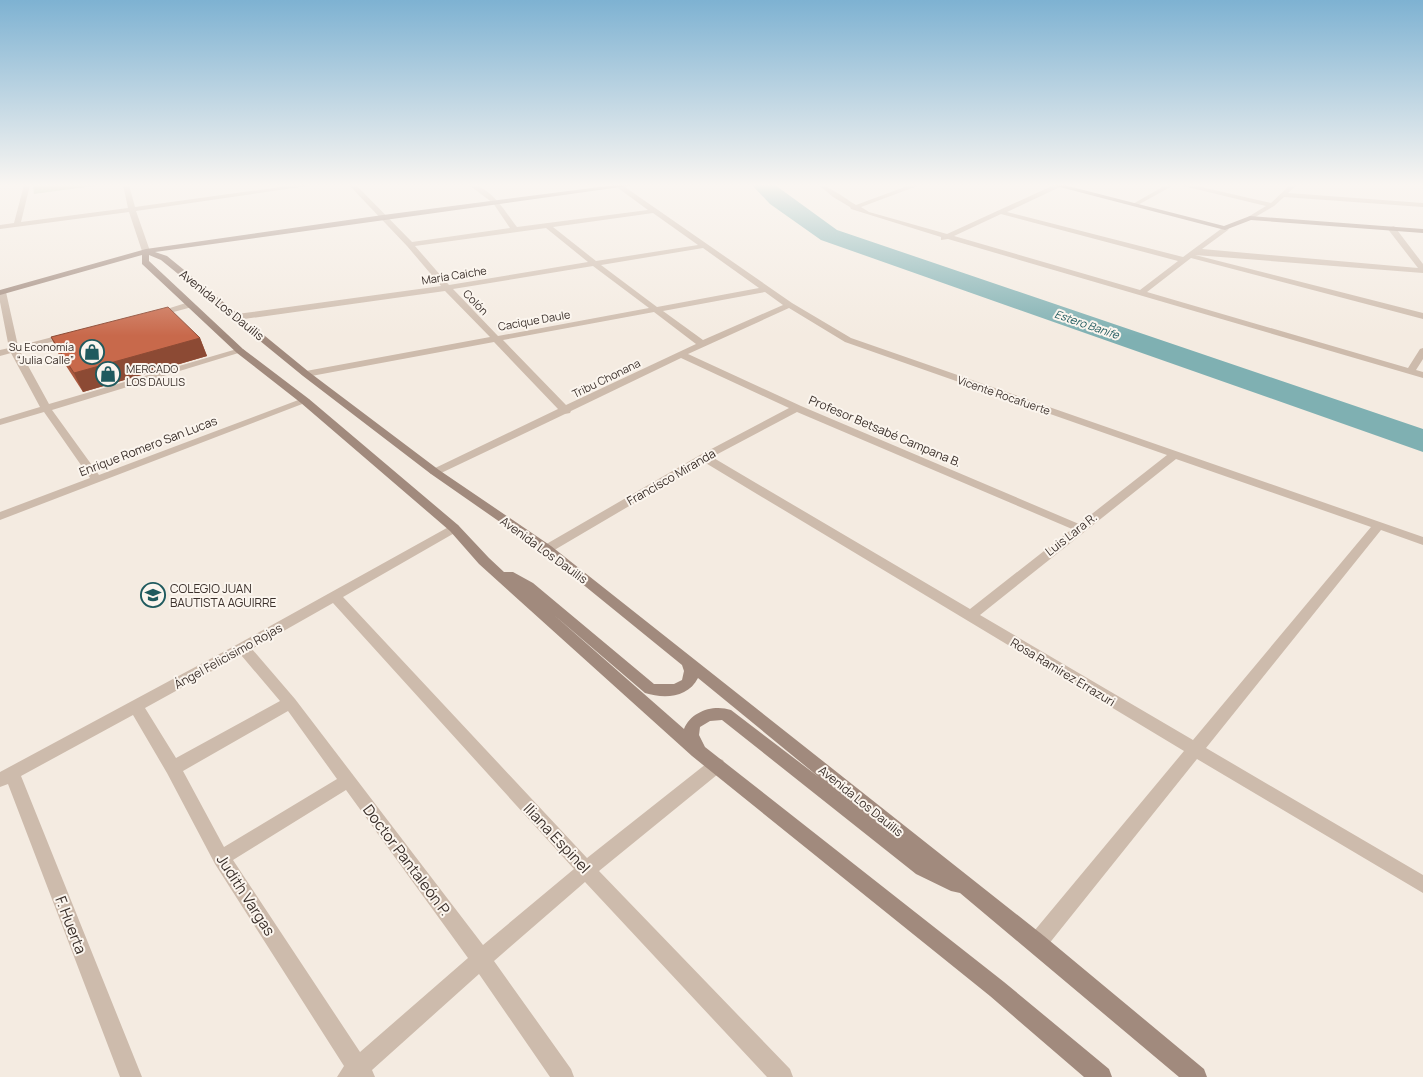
<svg xmlns="http://www.w3.org/2000/svg" width="1423" height="1077" font-family="Manrope,sans-serif">
  <style>
    .green { fill: #b8c4a0 }
    .lines { fill: none; stroke-linecap: round; stroke-linejoin: round }
    .river { fill: #7fb0b2; fill-rule: evenodd }
    .street { fill: #cdbbac; fill-rule: evenodd }
    .secondary { fill: #a18a7d; fill-rule: evenodd }
    .wall { fill: #ac5a40 }
    .shaded-wall { fill: #8c4a34 }
    .building { fill: #c8694b; stroke: #8c4a34 }
    .labels { text-anchor: middle; dominant-baseline: central; stroke-width: 4; stroke-linejoin: round; paint-order: stroke }
    .far-street-label { font-size: 11px; fill: #3b302b; stroke: #fbf5ee }
    .far-water-label { font-size: 11px; font-style: italic; fill: #1f5a5e; stroke: #fbf5ee }
    .far-poi-label { font-size: 11px; fill: #3b302b; stroke: #fbf5ee; text-anchor: end }
    .street-label { font-size: 12px; fill: #3b302b; stroke: #fbf5ee }
    .poi-label { font-size: 12px; fill: #3b302b; stroke: #fbf5ee; text-anchor: start }
    .near-street-label { font-size: 15px; fill: #3b302b; stroke: #fbf5ee }
  </style>
  <rect width="100%" height="100%" fill="#f4ebe1"/>
  <!-- green -->
  <path class="green" d="M 33,185 L 101,185 L 34,194 Z"/>
  <g class="lines">
    <!-- river -->
    <path class="river" d="M 752,185 L 775,185 L 837,230 L 1423,429 L 1423,452 L 821,240 L 770,204 Z"/>
    <!-- street -->
    <path class="street" d="M 24,185 L 30,185 L 21,222 L 128,208 L 123,185 L 129,185 L 135,207 L 295,185 L 314,185 L 136,211 L 150,251 L 146,253 L 142,251 L 129,212 L 0,229 L 0,225 L 14,223 Z
      M 349,185 L 356,185 L 412,242 L 510,228 L 493,203 L 469,185 C 491,185 505,212 517,227 L 648,210 L 614,185 L 622,185 L 792,303 L 851,338 L 1423,537 L 1423,545 L 1381,530 L 1206,748 L 1423,875 L 1423,893 L 1197,759 L 1044,950 L 1037,952 L 1030,950 L 1027,943 L 1030,936 L 1184,751 L 704,462 L 551,552 L 543,552 L 541,549 L 543,546 L 700,455 L 789,408 L 681,358 L 571,411 L 570,413 L 565,414 L 439,474 L 431,474 L 429,472 L 431,470 L 558,409 L 494,342 L 306,377 L 301,374 L 306,371 L 490,337 L 445,291 L 237,320 L 233,317 L 237,314 L 441,286 L 407,246 ZM 653,213 L 698,245 L 596,261 L 553,227 ZM 546,228 L 588,262 L 449,285 L 415,246 ZM 703,248 L 759,288 L 657,307 L 601,265 ZM 593,266 L 649,308 L 498,336 L 453,289 ZM 765,292 L 783,305 L 703,340 L 663,311 ZM 789,308 L 845,342 L 1167,455 L 1079,524 L 801,406 L 688,354 ZM 654,312 L 696,344 L 566,405 L 503,340 ZM 797,412 L 1072,529 L 970,609 L 712,457 ZM 1176,459 L 1371,527 L 1193,740 L 980,615 Z
      M 819,185 C 828,185 846,199 856,205 L 910,185 L 920,185 L 861,207 L 869,212 L 947,234 L 1054,185 L 1061,185 L 1060,187 L 1007,212 L 1183,257 L 1225,226 L 1229,228 L 1228,230 L 1202,249 L 1418,268 L 1387,228 L 1394,226 L 1423,264 L 1423,273 L 1195,255 L 1423,313 L 1423,319 L 1191,258 L 1147,292 L 1408,368 L 1420,349 L 1423,348 L 1423,359 L 1416,370 L 1423,372 L 1423,378 L 948,239 L 941,240 L 941,237 L 851,209 L 850,207 L 833,197 ZM 1001,214 L 1178,261 L 1140,290 L 954,236 Z
      M 1166,185 L 1174,185 L 1136,206 L 1131,205 Z
      M 1179,185 L 1192,185 L 1271,203 L 1290,185 L 1297,185 L 1288,193 L 1423,203 L 1423,207 L 1284,197 L 1274,206 L 1250,220 L 1247,218 L 1248,217 L 1266,206 Z
      M 0,290 L 6,292 L 18,346 L 68,333 L 72,336 L 20,351 L 49,404 L 237,349 L 243,349 L 245,351 L 52,410 L 99,475 L 301,399 L 309,399 L 310,401 L 0,520 L 0,512 L 90,478 L 44,412 L 0,425 L 0,419 L 40,407 L 11,353 L 0,356 L 0,350 L 9,348 L 0,302 Z
      M 189,302 L 192,303 L 192,307 L 155,317 L 151,314 Z
      M 454,524 L 458,525 L 460,528 L 458,531 L 343,597 L 587,858 L 711,760 L 717,758 L 723,760 L 725,765 L 723,770 L 599,871 L 790,1069 L 793,1077 L 767,1077 L 585,882 L 494,961 L 571,1069 L 574,1077 L 550,1077 L 479,974 L 372,1070 L 375,1077 L 337,1077 L 344,1066 L 215,864 L 167,773 L 133,715 L 21,776 L 142,1077 L 120,1077 L 8,784 L 0,787 L 0,772 L 238,644 ZM 333,603 L 574,869 L 483,945 L 295,699 L 252,649 ZM 241,655 L 280,701 L 176,758 L 145,708 ZM 288,711 L 337,779 L 224,847 L 183,771 ZM 346,790 L 468,958 L 360,1052 L 233,860 Z"/>
    <!-- secondary -->
    <path class="secondary" d="M 615,185 L 635,185 L 155,252 L 167,256 L 309,372 L 439,470 L 551,546 L 1044,936 L 1204,1069 L 1207,1077 L 1179,1077 L 960,893 L 951,891 L 916,874 L 722,720 L 710,721 L 700,727 L 699,735 L 705,747 L 1004,982 L 1109,1069 L 1112,1077 L 1084,1077 L 990,996 L 692,756 L 479,564 L 450,531 L 301,403 L 237,353 L 142,264 L 142,255 L 0,295 L 0,290 L 146,249 L 383,215 ZM 149,255 L 161,260 L 303,376 L 431,474 L 543,552 L 682,665 L 684,671 L 682,680 L 674,684 L 654,684 L 533,583 L 513,572 L 504,572 L 489,558 L 458,525 L 309,399 L 243,349 L 149,261 ZM 554,615 L 645,693 C 664,699 688,698 698,678 L 820,778 L 731,710 C 714,704 691,711 684,729 Z
      M 1052,185 L 1064,185 L 1224,226 L 1250,216 L 1423,229 L 1423,233 L 1251,220 L 1225,230 Z"/>
  </g>
  <!-- wall -->
  <path class="wall" d="M 51,337 L 200,338 L 207,356 L 83,392 L 59,355 Z"/>
  <!-- shaded-wall -->
  <path class="shaded-wall" d="M 200,338 L 207,356 L 83,392 L 74,373 Z"/>
  <!-- building -->
  <path class="building" d="M 168,307 L 200,338 L 74,373 L 51,337 Z"/>
  <!-- sky -->
  <linearGradient id="sky" x2="0" y2="1"><stop stop-color="#7eb2d2"/><stop offset="0.55" stop-color="#faf6f2"/><stop offset="1" stop-color="#faf6f2" stop-opacity="0"/></linearGradient>
  <rect width="1423" height="336" fill="url(#sky)"/>
  <!-- icons -->
  <defs>
    <symbol id="shop-ring" viewBox="-11 -11 22 22"><circle r="9.5" fill="#fbf5ee" stroke="#1f5a5e" stroke-width="1.5"/><path d="M-5-2.5h2.3a2.7 3.5 0 0 1 5.4 0H5L5.5 6h-11ZM-1.5-2.5h3a1.5 2.3 0 0 0-3 0Z" fill="#1f5a5e"/></symbol>
    <symbol id="school-ring" viewBox="-11 -11 22 22"><circle r="9.5" fill="#fbf5ee" stroke="#1f5a5e" stroke-width="1.5"/><path d="M0-5L7-2L0 1L-7-2ZM-4 1L0 2.5L4 1V4Q0 6-4 4Z" fill="#1f5a5e"/></symbol>
  </defs>
  <g fill-rule="evenodd">
    <use href="#shop-ring" x="78" y="338" width="28" height="28"/>
    <use href="#shop-ring" x="94" y="360" width="28" height="28"/>
    <use href="#school-ring" x="139" y="581" width="28" height="28"/>
  </g>
  <g class="labels">
    <!-- far-street labels -->
    <g class="far-street-label">
      <text transform="translate(454 275) rotate(-9)">María Caiche</text>
      <text transform="translate(476 302) rotate(46)">Colón</text>
      <text transform="translate(534 320) rotate(-10)">Cacique Daule</text>
      <text transform="translate(606 378) rotate(-26)">Tribu Chonana</text>
      <text transform="translate(1004 395) rotate(19)">Vicente Rocafuerte</text>
    </g>
    <!-- far-water labels -->
    <g class="far-water-label">
      <text transform="translate(1087 324) rotate(19)">Estero Banife</text>
    </g>
    <!-- far-poi labels -->
    <g class="far-poi-label">
      <text x="74" y="346">Su Economía<tspan x="74" dy="13">“Julia Calle”</tspan></text>
      <text x="126" y="368" text-anchor="start">MERCADO<tspan x="126" dy="13">LOS DAULIS</tspan></text>
    </g>
    <!-- street labels -->
    <g class="street-label">
      <text transform="translate(222 305) rotate(39)">Avenida Los Dauilis</text>
      <text transform="translate(885 431) rotate(23)">Profesor Betsabé Campana B.</text>
      <text transform="translate(148 446) rotate(-21)">Enrique Romero San Lucas</text>
      <text transform="translate(671 477) rotate(-30)">Francisco Miranda</text>
      <text transform="translate(1071 534) rotate(-38)">Luis Lara R.</text>
      <text transform="translate(544 550) rotate(36)">Avenida Los Dauilis</text>
      <text transform="translate(228 656) rotate(-29)">Ángel Felicisimo Rojas</text>
      <text transform="translate(1063 672) rotate(31)">Rosa Ramírez Errazuri</text>
      <text transform="translate(861 801) rotate(39)">Avenida Los Dauilis</text>
    </g>
    <!-- poi labels -->
    <g class="poi-label">
      <text x="170" y="588">COLEGIO JUAN<tspan x="170" dy="14">BAUTISTA AGUIRRE</tspan></text>
    </g>
    <!-- near-street labels -->
    <g class="near-street-label">
      <text transform="translate(557 838) rotate(47)">Iliana Espinel</text>
      <text transform="translate(407 860) rotate(53)">Doctor Pantaleón P.</text>
      <text transform="translate(246 895) rotate(57)">Judith Vargas</text>
      <text transform="translate(71 925) rotate(69)">F. Huerta</text>
    </g>
  </g>
</svg>
